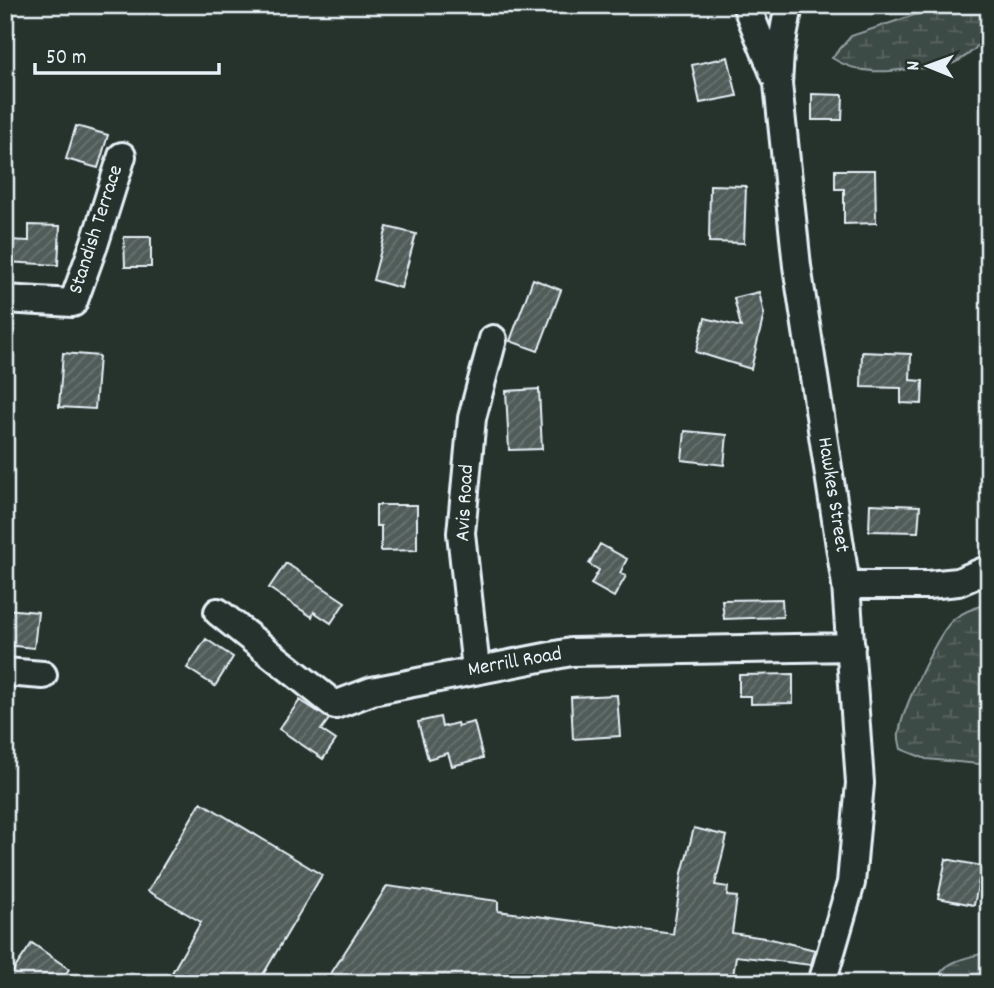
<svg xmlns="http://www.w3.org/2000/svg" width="994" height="988" font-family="Dekko,sans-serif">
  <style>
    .wetland { fill: url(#wetland-marsh); stroke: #939ea0; stroke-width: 2 }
    .building { fill: url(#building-hatch); stroke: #e8f1f8; stroke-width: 2 }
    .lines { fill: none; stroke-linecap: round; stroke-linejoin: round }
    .street-casing { stroke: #e8f1f8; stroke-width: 32 }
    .street { stroke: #26332d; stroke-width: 26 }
    .labels { text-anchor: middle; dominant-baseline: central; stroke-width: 6; stroke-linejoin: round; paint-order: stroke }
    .street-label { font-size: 21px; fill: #e8f1f8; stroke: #26332d }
  </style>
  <defs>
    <pattern id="wetland-marsh" width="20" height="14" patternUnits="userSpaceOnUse" patternTransform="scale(1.75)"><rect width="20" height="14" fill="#3e4b47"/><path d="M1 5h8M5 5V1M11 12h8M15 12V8" fill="none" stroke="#5a6562"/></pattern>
    <pattern id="building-hatch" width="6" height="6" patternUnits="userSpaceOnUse" patternTransform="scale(1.75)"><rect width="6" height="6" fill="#505c59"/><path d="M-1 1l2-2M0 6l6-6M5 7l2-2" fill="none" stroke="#697472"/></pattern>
  </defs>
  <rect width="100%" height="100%" fill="#26332d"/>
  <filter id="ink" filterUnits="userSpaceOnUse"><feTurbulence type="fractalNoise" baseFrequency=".0143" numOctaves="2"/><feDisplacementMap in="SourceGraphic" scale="14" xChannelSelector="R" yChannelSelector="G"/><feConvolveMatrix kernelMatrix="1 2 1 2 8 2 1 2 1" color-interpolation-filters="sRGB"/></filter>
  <g filter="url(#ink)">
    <!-- wetland -->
    <path class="wetland" d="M 933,5 L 989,5 C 989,12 990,20 988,27 C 982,49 958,65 936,68 C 931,69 925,68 920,68 C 888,72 860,76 832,58 L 851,36 L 923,12 Z
      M 989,603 L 989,765 L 926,759 L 901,749 C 900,744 898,738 899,733 C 902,711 937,633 954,619 C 964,611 976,607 989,603 Z
      M 989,952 L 989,983 L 936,983 C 941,960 970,957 989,952 Z"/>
    <!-- building -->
    <path class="building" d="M 728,57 L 737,96 L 700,103 L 692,65 Z
      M 812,94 L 843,95 L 842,120 L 812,120 Z
      M 76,126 L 108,135 L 98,168 L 66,159 Z
      M 835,170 L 875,170 L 876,223 L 844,224 L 844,189 L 835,189 Z
      M 710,185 L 746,186 L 744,243 L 709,242 Z
      M 29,225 L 60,226 L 58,265 L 6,262 L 7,240 L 29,241 Z
      M 387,227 L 416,234 L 401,288 L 373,280 Z
      M 124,237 L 151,237 L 151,267 L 125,267 Z
      M 533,279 L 561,290 L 538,351 L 510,341 Z
      M 759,292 L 764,314 L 751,369 L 696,352 L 705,318 L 741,327 L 734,298 Z
      M 862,352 L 911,354 L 910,380 L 923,381 L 922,404 L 901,403 L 901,388 L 861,387 Z
      M 63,353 L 99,356 L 95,409 L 59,407 Z
      M 539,389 L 542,449 L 509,450 L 506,391 Z
      M 685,431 L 727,435 L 724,465 L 682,460 Z
      M 870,504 L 920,506 L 918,532 L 869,531 Z
      M 376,505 L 417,505 L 417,550 L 381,551 L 381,526 L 376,526 Z
      M 600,544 L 627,559 L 620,573 L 626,576 L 614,597 L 591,584 L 599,570 L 589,564 Z
      M 286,563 L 345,602 L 331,623 L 314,612 L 312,617 L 269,588 Z
      M 782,599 L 783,617 L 724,619 L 722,600 Z
      M 5,609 L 38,612 L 34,648 L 5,645 Z
      M 206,639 L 233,657 L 215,686 L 187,668 Z
      M 793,674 L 793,703 L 751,704 L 751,696 L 739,696 L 739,675 Z
      M 617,695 L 620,736 L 573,739 L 571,697 Z
      M 300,700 L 329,719 L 321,730 L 336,740 L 323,759 L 279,729 Z
      M 440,717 L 442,727 L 457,723 L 458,726 L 474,722 L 483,758 L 452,766 L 448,753 L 428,759 L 418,722 Z
      M 201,802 L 322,875 L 258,983 L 166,983 L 201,922 L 148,891 Z
      M 694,828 L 727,836 L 715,885 L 728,887 L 727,896 L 737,897 L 732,933 L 771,939 L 815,950 L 811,965 L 736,956 L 732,983 L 325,983 L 387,886 L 498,901 L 498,911 L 673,934 L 682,873 Z
      M 946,859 L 982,866 L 974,905 L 938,898 Z
      M 32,943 L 69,969 L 60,983 L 5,983 Z"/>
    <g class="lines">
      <defs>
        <path id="street" d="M 746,5 L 775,76
          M 789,5 L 780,53 L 778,84 L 797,266 L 846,585 L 860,783 L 851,883 L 822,983
          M 5,299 L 73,303 L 95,242 L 122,156
          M 846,585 L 928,585 L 958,582 L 989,569
          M 218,612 L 335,705 L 372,691 L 571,652 L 851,647
          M 476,669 L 461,533 L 472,418 L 493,339
          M 5,672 L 43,675"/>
      </defs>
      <!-- street casing -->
      <use href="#street" class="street-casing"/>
      <!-- street -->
      <use href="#street" class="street"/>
    </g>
  </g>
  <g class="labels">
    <!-- street labels -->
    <g class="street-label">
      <text transform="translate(97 230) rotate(-72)">Standish Terrace</text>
      <text transform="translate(832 495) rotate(81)">Hawkes Street</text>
      <text transform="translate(466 503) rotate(-87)">Avis Road</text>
      <text transform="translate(515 663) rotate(-10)">Merrill Road</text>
    </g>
  </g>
  <!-- margin -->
  <rect width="994" height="988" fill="none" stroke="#26332d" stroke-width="28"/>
  <rect x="14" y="14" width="966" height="960" fill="none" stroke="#e8f1f8" stroke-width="2.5" filter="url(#ink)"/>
  <!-- north arrow -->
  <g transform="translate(928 66) rotate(271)" stroke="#26332d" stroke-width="5" paint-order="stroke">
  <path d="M0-5L12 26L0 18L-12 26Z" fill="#e8f1f8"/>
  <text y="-10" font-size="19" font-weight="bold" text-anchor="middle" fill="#e8f1f8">N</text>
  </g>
  <!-- scale -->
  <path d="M35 63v10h184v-10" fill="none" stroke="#e8f1f8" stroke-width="3.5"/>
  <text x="46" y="63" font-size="21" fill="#e8f1f8" stroke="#26332d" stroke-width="5" paint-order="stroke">50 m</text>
</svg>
